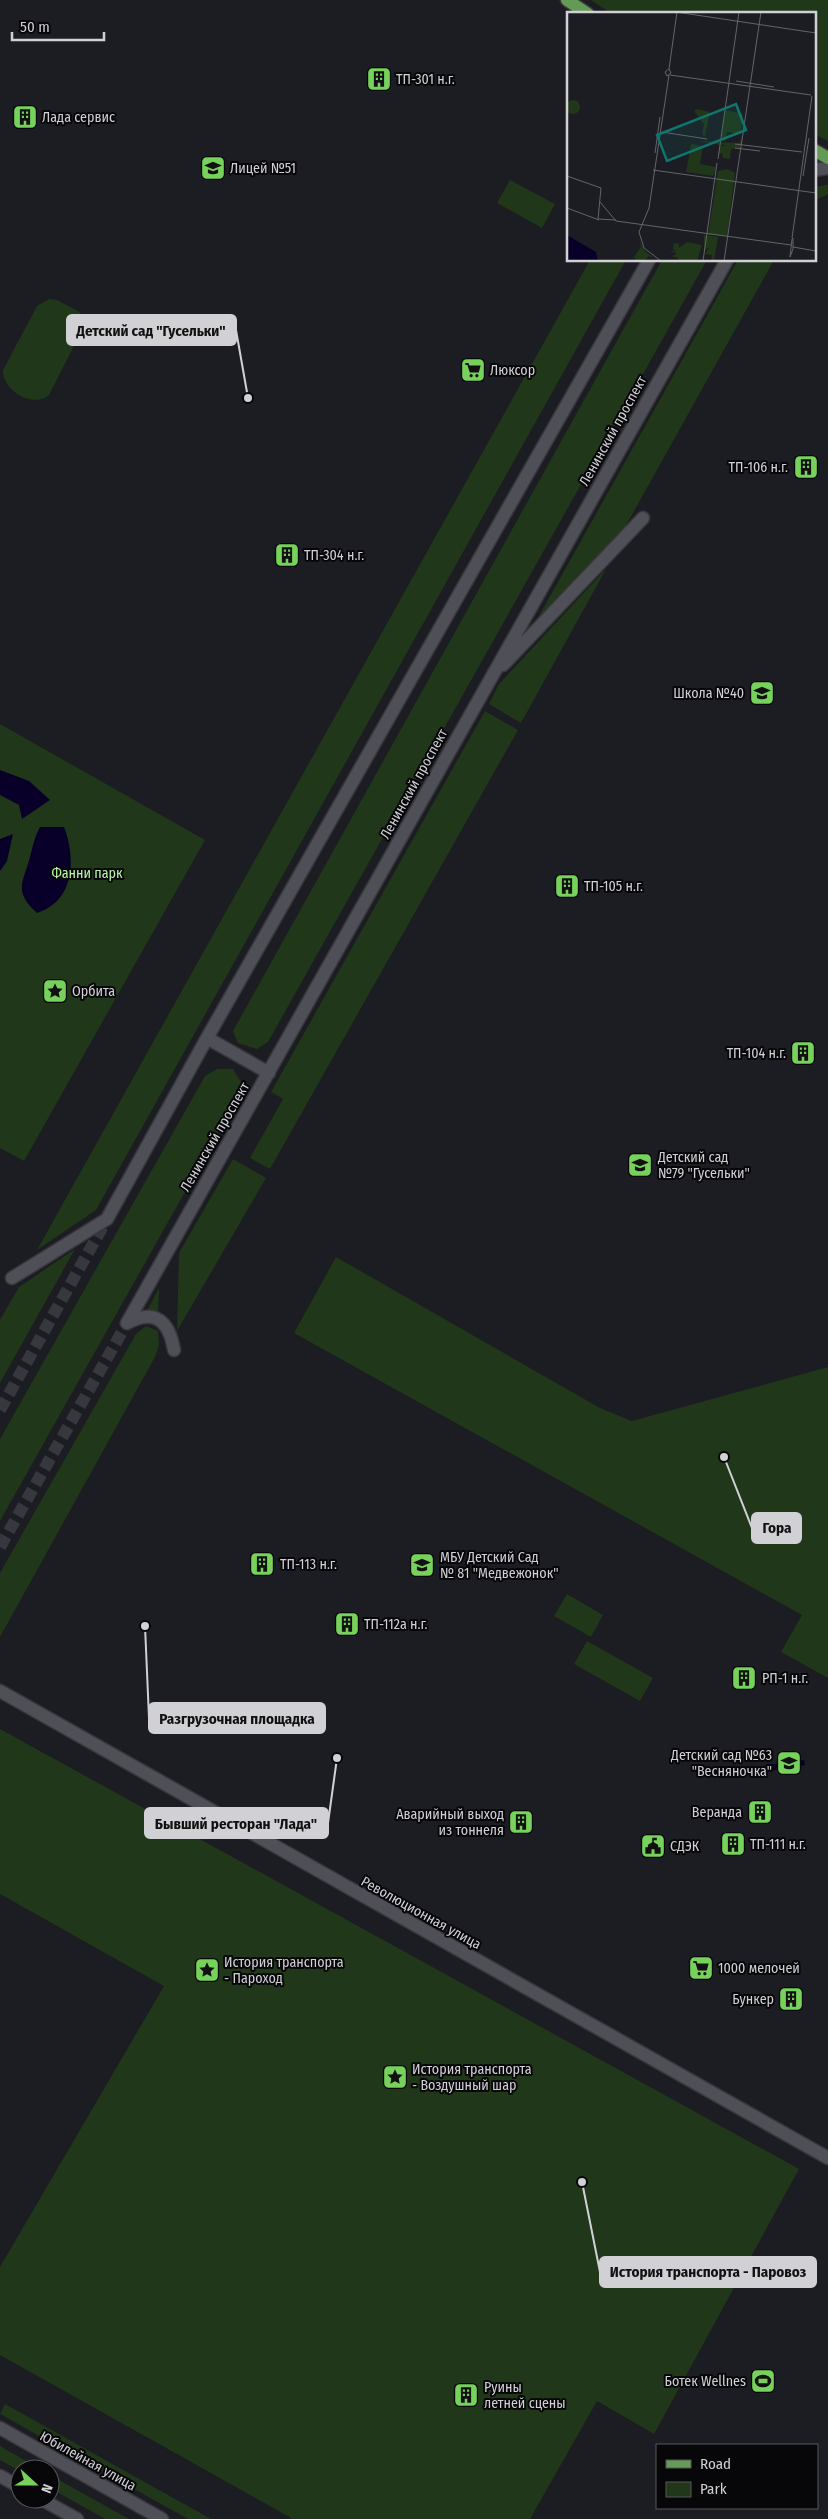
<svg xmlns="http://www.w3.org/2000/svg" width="828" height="2519" font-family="'Fira Sans Condensed',sans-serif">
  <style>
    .green { fill: #20371a }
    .water { fill: #09002a }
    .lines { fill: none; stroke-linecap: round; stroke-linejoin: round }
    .secondary-tunnel { stroke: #37373e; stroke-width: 12; stroke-dasharray: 12 6; stroke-linecap: butt }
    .secondary-casing { stroke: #37373c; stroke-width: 15 }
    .primary-casing { stroke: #37373c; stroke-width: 15 }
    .secondary { stroke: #4f4f57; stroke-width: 12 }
    .primary { stroke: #639a56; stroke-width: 12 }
    .labels { text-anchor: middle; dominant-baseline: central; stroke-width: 4; stroke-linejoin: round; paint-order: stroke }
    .poi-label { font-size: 14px; fill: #d1d1d5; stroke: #07070a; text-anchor: start }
    .street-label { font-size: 14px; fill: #d1d1d5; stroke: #07070a }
    .park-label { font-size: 14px; fill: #baf8a9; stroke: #07070a }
    .inset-road { fill: none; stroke: #64646a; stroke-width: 1 }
    .view { fill: #0f766e; fill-opacity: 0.15; stroke: #0f766e; stroke-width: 2.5 }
    .inset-edge { fill: none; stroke: #d1d1d5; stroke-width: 2.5 }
    .leader { fill: none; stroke: #d1d1d5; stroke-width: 2 }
    .callout-dot { fill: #d1d1d5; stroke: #07070a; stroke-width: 2 }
    .callout { fill: #d1d1d5; stroke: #d1d1d5; stroke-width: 2 }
    .callout-label { font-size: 15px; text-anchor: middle; font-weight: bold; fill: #111 }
  </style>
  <rect width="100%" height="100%" fill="#1c1c23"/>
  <!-- green -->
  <path class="green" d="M 591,0 L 828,0 L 828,141 L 814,134 L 814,14 L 612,14 Z
    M 510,180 L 555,204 L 542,228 L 497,203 Z
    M 828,185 L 828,194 L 814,201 L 814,187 Z
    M 590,260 L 626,260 L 96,1210 L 37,1250 Z
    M 662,260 L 707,260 L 268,1042 L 257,1049 L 238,1043 L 233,1031 Z
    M 738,260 L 774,260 L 624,529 L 530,632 Z
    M 49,299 L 57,300 L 80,312 L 85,324 L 49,395 C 33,409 2,390 3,370 L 37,306 Z
    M 606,569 L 521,723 L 489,704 L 499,684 Z
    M 485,711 L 518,730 L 270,1169 L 250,1158 L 283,1099 L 271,1092 Z
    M 0,724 L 205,840 L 24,1161 L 0,1148 Z
    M 217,1069 L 233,1069 L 241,1082 L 240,1094 L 0,1521 L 0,1439 L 205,1076 Z
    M 233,1159 L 266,1178 L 177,1331 L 179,1253 Z
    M 75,1249 L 0,1383 L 0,1320 L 19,1287 Z
    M 336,1257 L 600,1408 L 632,1421 L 828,1367 L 828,1678 L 781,1652 L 802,1615 L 294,1333 Z
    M 159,1288 L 158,1317 L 147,1311 Z
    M 146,1326 L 158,1331 L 159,1345 L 155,1357 L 0,1637 L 0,1573 L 136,1334 Z
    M 567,1594 L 603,1615 L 591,1637 L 554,1616 Z
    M 587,1641 L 653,1678 L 640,1701 L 574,1664 Z
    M 0,1729 L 799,2169 L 654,2434 L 597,2401 L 530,2519 L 293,2519 L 0,2355 L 0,2267 L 164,1986 L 0,1894 Z
    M 5,2404 L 211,2519 L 188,2519 L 0,2414 Z
    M 0,2446 L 40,2469 L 20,2469 L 20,2471 L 0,2460 Z
    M 50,2475 L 129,2519 L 105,2519 L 50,2488 Z"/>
  <!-- water -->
  <path class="water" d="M 0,770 L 29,781 L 50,800 L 22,819 L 19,805 L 0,795 Z
    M 40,827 L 64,827 C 76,858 75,901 37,913 C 13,891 23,883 30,857 C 33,846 34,838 40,827 Z
    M 13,834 L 7,861 L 0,871 L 0,839 Z
    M 804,1760 L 805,1765 L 768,1771 L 767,1765 Z"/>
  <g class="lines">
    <!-- secondary-tunnel -->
    <path class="secondary-tunnel" d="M 0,1410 L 107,1219
      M 0,1547 L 127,1323"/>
    <defs>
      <path id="secondary" d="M 814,170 L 828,168
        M 503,665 L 643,518
        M 207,1038 L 269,1073
        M 12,1278 L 107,1219 L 207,1038 L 649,260
        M 127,1323 L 727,260
        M 127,1323 C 155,1308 169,1321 174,1350
        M 0,1691 L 828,2158
        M 0,2428 L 162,2519
        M 0,2476 L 20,2487
        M 41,2499 L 77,2519"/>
      <path id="primary" d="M 567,0 L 588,14
        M 814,150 L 828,158"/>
    </defs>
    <!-- secondary casing -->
    <use href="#secondary" class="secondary-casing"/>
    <!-- primary casing -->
    <use href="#primary" class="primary-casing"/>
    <!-- secondary -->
    <use href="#secondary" class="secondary"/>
    <!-- primary -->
    <use href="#primary" class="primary"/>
  </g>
  <!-- icons -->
  <defs>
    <symbol id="building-square" viewBox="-11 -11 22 22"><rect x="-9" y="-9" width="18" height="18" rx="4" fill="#76d25a" stroke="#07070a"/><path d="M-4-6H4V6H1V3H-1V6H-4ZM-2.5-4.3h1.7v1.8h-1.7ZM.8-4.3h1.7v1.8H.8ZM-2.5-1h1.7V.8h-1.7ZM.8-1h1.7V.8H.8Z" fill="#111"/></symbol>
    <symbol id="school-square" viewBox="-11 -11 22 22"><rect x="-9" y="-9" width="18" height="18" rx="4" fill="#76d25a" stroke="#07070a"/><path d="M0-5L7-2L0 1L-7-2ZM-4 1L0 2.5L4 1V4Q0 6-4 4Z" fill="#111"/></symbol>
    <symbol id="supermarket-square" viewBox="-11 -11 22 22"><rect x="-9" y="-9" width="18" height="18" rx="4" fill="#76d25a" stroke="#07070a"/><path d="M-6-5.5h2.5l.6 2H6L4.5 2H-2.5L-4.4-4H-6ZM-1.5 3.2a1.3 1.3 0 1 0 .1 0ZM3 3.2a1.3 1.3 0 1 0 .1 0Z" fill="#111"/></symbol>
    <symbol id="sight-square" viewBox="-11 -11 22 22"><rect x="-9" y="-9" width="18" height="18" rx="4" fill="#76d25a" stroke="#07070a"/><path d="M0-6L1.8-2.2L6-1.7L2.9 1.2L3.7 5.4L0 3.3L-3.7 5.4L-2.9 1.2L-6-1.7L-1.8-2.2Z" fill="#111"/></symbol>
    <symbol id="civic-square" viewBox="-11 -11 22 22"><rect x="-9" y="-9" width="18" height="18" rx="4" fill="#76d25a" stroke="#07070a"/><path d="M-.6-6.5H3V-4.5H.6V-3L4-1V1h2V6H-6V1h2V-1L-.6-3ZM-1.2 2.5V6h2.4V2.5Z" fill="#111"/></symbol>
    <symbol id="stadium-square" viewBox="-11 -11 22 22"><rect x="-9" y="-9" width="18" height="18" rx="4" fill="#76d25a" stroke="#07070a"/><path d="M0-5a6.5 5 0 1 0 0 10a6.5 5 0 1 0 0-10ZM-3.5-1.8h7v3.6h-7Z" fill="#111"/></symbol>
  </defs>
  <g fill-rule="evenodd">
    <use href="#building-square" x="365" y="65" width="28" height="28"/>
    <use href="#building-square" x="11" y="103" width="28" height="28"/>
    <use href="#school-square" x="199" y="154" width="28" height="28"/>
    <use href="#supermarket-square" x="459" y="356" width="28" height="28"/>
    <use href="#building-square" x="792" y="453" width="28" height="28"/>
    <use href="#building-square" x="273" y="541" width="28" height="28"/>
    <use href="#school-square" x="748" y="679" width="28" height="28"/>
    <use href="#building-square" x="553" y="872" width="28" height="28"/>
    <use href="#sight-square" x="41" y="977" width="28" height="28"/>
    <use href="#building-square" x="789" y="1039" width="28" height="28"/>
    <use href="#school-square" x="626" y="1151" width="28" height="28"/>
    <use href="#building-square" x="248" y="1550" width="28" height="28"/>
    <use href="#school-square" x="408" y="1551" width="28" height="28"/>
    <use href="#building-square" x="333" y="1610" width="28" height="28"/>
    <use href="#building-square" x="730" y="1664" width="28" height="28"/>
    <use href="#school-square" x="775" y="1749" width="28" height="28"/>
    <use href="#building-square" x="746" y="1798" width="28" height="28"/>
    <use href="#building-square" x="507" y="1808" width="28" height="28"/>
    <use href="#building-square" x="719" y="1830" width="28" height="28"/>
    <use href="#civic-square" x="639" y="1832" width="28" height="28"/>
    <use href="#supermarket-square" x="687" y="1954" width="28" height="28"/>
    <use href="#sight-square" x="193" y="1956" width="28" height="28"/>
    <use href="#building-square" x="777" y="1985" width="28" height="28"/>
    <use href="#sight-square" x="381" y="2063" width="28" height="28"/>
    <use href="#stadium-square" x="749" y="2367" width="28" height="28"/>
    <use href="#building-square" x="452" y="2381" width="28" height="28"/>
  </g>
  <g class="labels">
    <!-- poi labels -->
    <g class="poi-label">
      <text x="396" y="79">ТП-301 н.г.</text>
      <text x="42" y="117">Лада сервис</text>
      <text x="230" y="168">Лицей №51</text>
      <text x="490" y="370">Люксор</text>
      <text x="788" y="467" text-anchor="end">ТП-106 н.г.</text>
      <text x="304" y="555">ТП-304 н.г.</text>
      <text x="744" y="693" text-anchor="end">Школа №40</text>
      <text x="584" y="886">ТП-105 н.г.</text>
      <text x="72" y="991">Орбита</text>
      <text x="786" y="1053" text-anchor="end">ТП-104 н.г.</text>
      <text x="658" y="1157">Детский сад<tspan x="658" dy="16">№79 "Гусельки"</tspan></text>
      <text x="440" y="1557">МБУ Детский Сад<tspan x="440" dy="16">№ 81 "Медвежонок"</tspan></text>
      <text x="280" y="1564">ТП-113 н.г.</text>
      <text x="364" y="1624">ТП-112а н.г.</text>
      <text x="762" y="1678">РП-1 н.г.</text>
      <text x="772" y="1755" text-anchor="end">Детский сад №63<tspan x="772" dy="16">"Весняночка"</tspan></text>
      <text x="742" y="1812" text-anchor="end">Веранда</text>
      <text x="504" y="1814" text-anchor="end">Аварийный выход<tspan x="504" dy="16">из тоннеля</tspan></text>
      <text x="750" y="1844">ТП-111 н.г.</text>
      <text x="670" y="1846">СДЭК</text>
      <text x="224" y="1962">История транспорта<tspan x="224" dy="16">- Пароход</tspan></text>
      <text x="718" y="1968">1000 мелочей</text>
      <text x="774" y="1999" text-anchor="end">Бункер</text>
      <text x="412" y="2069">История транспорта<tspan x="412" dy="16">- Воздушный шар</tspan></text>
      <text x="746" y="2381" text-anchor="end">Ботек Wellnes</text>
      <text x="484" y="2387">Руины<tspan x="484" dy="16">летней сцены</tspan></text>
    </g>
    <!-- street labels -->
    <g class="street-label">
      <text transform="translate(613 431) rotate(-61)">Ленинский проспект</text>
      <text transform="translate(414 784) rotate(-61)">Ленинский проспект</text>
      <text transform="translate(215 1137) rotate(-60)">Ленинский проспект</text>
      <text transform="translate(421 1913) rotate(29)">Революционная улица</text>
      <text transform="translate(88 2461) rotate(29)">Юбилейная улица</text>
    </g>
    <!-- park labels -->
    <g class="park-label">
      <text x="87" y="873">Фанни парк</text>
    </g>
  </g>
  <!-- overview -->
  <g transform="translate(567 12)">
    <rect width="249" height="249" fill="#1c1c23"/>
    <path d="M-1 95a7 7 0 1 1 14 0a7 7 0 1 1-14 0ZM 130,97 L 143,100 L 138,124 L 135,123 L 137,112 L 127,99 ZM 158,98 L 176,102 L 174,122 L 160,120 L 159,129 L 154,128 ZM 175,126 L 173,136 L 164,137 L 163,147 L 156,146 L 155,141 L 151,143 L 153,134 L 160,134 L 131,129 L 172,131 ZM 124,132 L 136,134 L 133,152 L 149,155 L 146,164 L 119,160 ZM 160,157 L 168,161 L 160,224 L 141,223 L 151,159 ZM 137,223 L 151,225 L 147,249 L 144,249 L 145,243 L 138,242 L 142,235 L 137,239 ZM 72,228 L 78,240 L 79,240 L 90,249 L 83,244 L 85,247 L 82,244 L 77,249 L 68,249 L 68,245 L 64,249 L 74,235 ZM 120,230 L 135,233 L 130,249 L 112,249 L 110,245 L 105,245 L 110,241 L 102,239 L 111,239 L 106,238 L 107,231 L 112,232 L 112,236 Z" fill="#20371a"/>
    <path d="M 0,223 L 29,240 L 31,249 L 0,249 Z" fill="#09002a"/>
    <path class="inset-road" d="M 109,0 L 249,21M 102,57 L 104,61 L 100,64 L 98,60 L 102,57 L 110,0M 103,63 L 244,83M 169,69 L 207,75M 95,120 L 140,127M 168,132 L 235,140M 168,136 L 193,139M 88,141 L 93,105M 151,147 L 172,0M 86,158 L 249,181M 0,164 L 34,176 L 31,207 L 49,208M 236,164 L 242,126M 33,190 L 49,209 L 224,233M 0,196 L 32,208M 225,226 L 245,84M 226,226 L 226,237 L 223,245 L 225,227 ZM 226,235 L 249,239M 94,249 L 77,236 L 72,220 L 82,196 L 102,63M 136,249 L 150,151M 157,249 L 194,0"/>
    <path class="view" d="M 169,92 L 179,118 L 100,149 L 90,123 Z"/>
    <rect width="249" height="249" class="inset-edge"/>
  </g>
  <!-- callouts -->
  <path class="leader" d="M248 398L236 330M724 1457L752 1528M145 1626L149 1718M337 1758L328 1823M582 2182L600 2272"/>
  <g class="callout-dot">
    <circle cx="248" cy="398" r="5"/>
    <circle cx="724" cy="1457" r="5"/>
    <circle cx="145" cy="1626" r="5"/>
    <circle cx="337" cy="1758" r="5"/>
    <circle cx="582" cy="2182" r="5"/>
  </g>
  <g class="callout">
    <rect x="67" y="315" width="169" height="30" rx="5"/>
    <rect x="752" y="1513" width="49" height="30" rx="5"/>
    <rect x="149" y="1703" width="176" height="30" rx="5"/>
    <rect x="145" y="1808" width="183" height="30" rx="5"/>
    <rect x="600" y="2257" width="216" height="30" rx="5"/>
  </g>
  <g class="callout-label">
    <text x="151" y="336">Детский сад "Гусельки"</text>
    <text x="777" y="1533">Гора</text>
    <text x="237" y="1724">Разгрузочная площадка</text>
    <text x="236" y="1829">Бывший ресторан "Лада"</text>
    <text x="708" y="2277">История транспорта - Паровоз</text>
  </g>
  <!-- legend -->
  <rect x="656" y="2444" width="162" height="65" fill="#07070a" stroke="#58585b"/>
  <rect x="666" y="2460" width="25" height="8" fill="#639a56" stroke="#58585b"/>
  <text x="700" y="2469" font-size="15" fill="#d1d1d5">Road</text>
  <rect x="666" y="2482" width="25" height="15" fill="#20371a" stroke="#58585b"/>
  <text x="700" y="2494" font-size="15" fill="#d1d1d5">Park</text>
  <!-- north arrow -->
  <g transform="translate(35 2484) rotate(111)"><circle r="24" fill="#07070a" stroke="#58585b"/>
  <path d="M0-4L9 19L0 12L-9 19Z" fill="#76d25a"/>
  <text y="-8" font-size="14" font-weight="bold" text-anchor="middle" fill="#d1d1d5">N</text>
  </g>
  <!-- scale -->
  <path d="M12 32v8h92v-8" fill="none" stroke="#d1d1d5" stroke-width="2.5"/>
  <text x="20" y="32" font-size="15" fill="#d1d1d5" stroke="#07070a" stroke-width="4" paint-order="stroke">50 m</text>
</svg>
